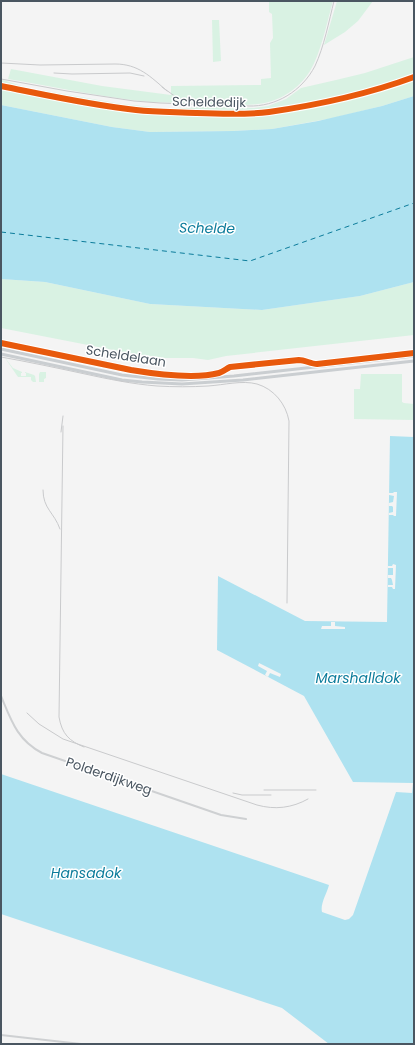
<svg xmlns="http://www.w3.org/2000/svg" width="415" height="1045" font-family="Poppins,sans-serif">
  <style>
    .green { fill: #d9f2e3 }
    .water { fill: #aee2f0 }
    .pier { fill: #f4f4f4 }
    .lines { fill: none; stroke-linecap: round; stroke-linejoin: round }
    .ferry { stroke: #0c7c9b; stroke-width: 1; stroke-dasharray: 5 4; stroke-linecap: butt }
    .minor { stroke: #ced0d2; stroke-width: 2 }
    .tertiary { stroke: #ced0d2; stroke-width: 2.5 }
    .primary { stroke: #caced1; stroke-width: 3 }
    .rail { stroke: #c9cacc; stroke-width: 1 }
    .cycleway-casing { stroke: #fff; stroke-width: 8 }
    .cycleway { stroke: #e8590c; stroke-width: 6 }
    .labels { text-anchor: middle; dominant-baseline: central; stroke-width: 3; stroke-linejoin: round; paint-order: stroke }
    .street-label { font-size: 13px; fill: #4a5661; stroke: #fff }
    .water-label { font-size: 14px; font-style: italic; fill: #0c7c9b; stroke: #fff }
  </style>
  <rect width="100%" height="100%" fill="#f4f4f4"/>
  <!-- green -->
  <path class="green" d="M 273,1 L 333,1 C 327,22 321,53 310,71 C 299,89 279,102 258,104 C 243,106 229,104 215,104 C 193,103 172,103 150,102 C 102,97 55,87 8,79 L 11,69 L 102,86 L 171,95 L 171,86 L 261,85 L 261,79 L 271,78 L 270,43 L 273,38 L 272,14 L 269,12 L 269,2 L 273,2 Z
    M 337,1 L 373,1 L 358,21 L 345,32 L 324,45 Z
    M 212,20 L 219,20 L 221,61 L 213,62 Z
    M 414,57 L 414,96 L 382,106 L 333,118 L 272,129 L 233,131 L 150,132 L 112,127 L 1,105 L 1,81 L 3,80 L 28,88 L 122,104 L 163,108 L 187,108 L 209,106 L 213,107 L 254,108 L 268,106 L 286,99 L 301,88 L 336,80 L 365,73 Z
    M 1,279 L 45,282 L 150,304 L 262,310 L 360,296 L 414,282 L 414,335 L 226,356 L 208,360 L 193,358 L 165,358 L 134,354 L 1,328 Z
    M 5,358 L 6,359 L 13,368 L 22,372 L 22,373 L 21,373 L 21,376 L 26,376 L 26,373 L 25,373 L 25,372 L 34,375 L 35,376 L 36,382 L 33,382 L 31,380 L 31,377 L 18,377 Z
    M 40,372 L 46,372 L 46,378 L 44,379 L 44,382 L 39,382 L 39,374 Z
    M 361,374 L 402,374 L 402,402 L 404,403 L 414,404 L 414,420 L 354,419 L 354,389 L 360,389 Z"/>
  <!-- water -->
  <path class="water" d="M 414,96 L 414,282 L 360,296 L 262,310 L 150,304 L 45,282 L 1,279 L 1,105 L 112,127 L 150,132 L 233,131 L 272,129 L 318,121 L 382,106 Z
    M 390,436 L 414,437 L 414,1044 L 329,1044 L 282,1008 L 1,914 L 1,774 L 329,885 C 327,893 320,904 322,912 L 345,920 L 349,919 L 353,915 L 396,792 L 412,793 L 413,783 L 353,782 L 304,696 L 217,650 L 218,576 L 305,621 L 387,622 Z"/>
  <!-- pier -->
  <path class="pier" d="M 394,492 L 397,492 L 396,516 L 394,516 L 393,515 L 389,515 L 389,513 L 393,512 L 393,507 L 392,506 L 389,506 L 389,503 L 393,502 L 394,496 L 389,495 L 389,493 L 393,493 Z
    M 393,564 L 396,565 L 395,589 L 393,589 L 392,587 L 388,587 L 388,585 L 393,585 L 392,580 L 391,578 L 388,578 L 388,575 L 393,575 L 393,568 L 388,568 L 388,566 L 392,566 Z
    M 331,622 L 335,622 L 335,626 L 345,627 L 345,629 L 321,629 L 322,626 L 331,626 Z
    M 259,663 L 281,674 L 280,677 L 270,673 L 268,677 L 265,675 L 267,671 L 258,666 Z"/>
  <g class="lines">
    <!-- ferry -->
    <path class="ferry" d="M 1,232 L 250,261 L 414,203"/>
    <!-- minor -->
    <path class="minor" d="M 1,696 C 11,720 17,740 42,753 L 221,815 L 246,819
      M 1,1035 L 81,1044"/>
    <!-- tertiary -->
    <path class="tertiary" d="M 1,86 C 46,95 90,105 136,110 C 156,112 176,112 196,113 C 221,114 245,115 269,112 C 318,105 368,94 414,77"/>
    <!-- primary -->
    <path class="primary" d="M 1,349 L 122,375 L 158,379 L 182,380 L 234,376 L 414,356
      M 1,354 L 122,380 L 142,382 L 182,384 L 243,380 L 414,361"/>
    <!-- rail -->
    <path class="rail" d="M 1,63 L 40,65 L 115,64 C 138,64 150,76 167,91
      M 54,73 L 72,74 L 130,73 L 144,76
      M 1,79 L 67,91 L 134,101 L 160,103 L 248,106 C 276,107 302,91 315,66 C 324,47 329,21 334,1
      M 162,87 L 176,97 L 188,102
      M 1,357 C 29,362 57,368 85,374 C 108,379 132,384 157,386 C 174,387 191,387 208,386 C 224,385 242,380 257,384 C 274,389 286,404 289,421 L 287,603
      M 63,426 L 59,717 C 62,734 69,741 84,747
      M 61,432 L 63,416
      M 43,490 C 43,509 54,512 60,529
      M 27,713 L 39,724 L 63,739 L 257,805 C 275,810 292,808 308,799
      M 264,790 L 316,790
      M 233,793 L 242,795 L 271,795"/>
    <defs>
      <path id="cycleway" d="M 1,86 C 46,95 90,105 136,110 C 156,112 176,112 196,113 C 221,114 245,115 269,112 C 318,105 368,94 414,77
        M 1,343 L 131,370 C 155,374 196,379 219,373 C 223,372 226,369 230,367 L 299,360 C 305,360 311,364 317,364 L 414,353"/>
    </defs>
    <!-- cycleway casing -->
    <use href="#cycleway" class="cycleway-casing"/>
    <!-- cycleway -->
    <use href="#cycleway" class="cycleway"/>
  </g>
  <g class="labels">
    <!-- street labels -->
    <g class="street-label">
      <text transform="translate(209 102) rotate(1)">Scheldedijk</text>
      <text transform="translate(126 356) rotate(9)">Scheldelaan</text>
      <text transform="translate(109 776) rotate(19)">Polderdijkweg</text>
    </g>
    <!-- water labels -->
    <g class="water-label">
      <text transform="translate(207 228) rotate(1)">Schelde</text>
      <text x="358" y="678">Marshalldok</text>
      <text x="86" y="873">Hansadok</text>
    </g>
  </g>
  <!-- border -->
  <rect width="415" height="1045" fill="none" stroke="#4a5661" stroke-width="4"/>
</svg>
